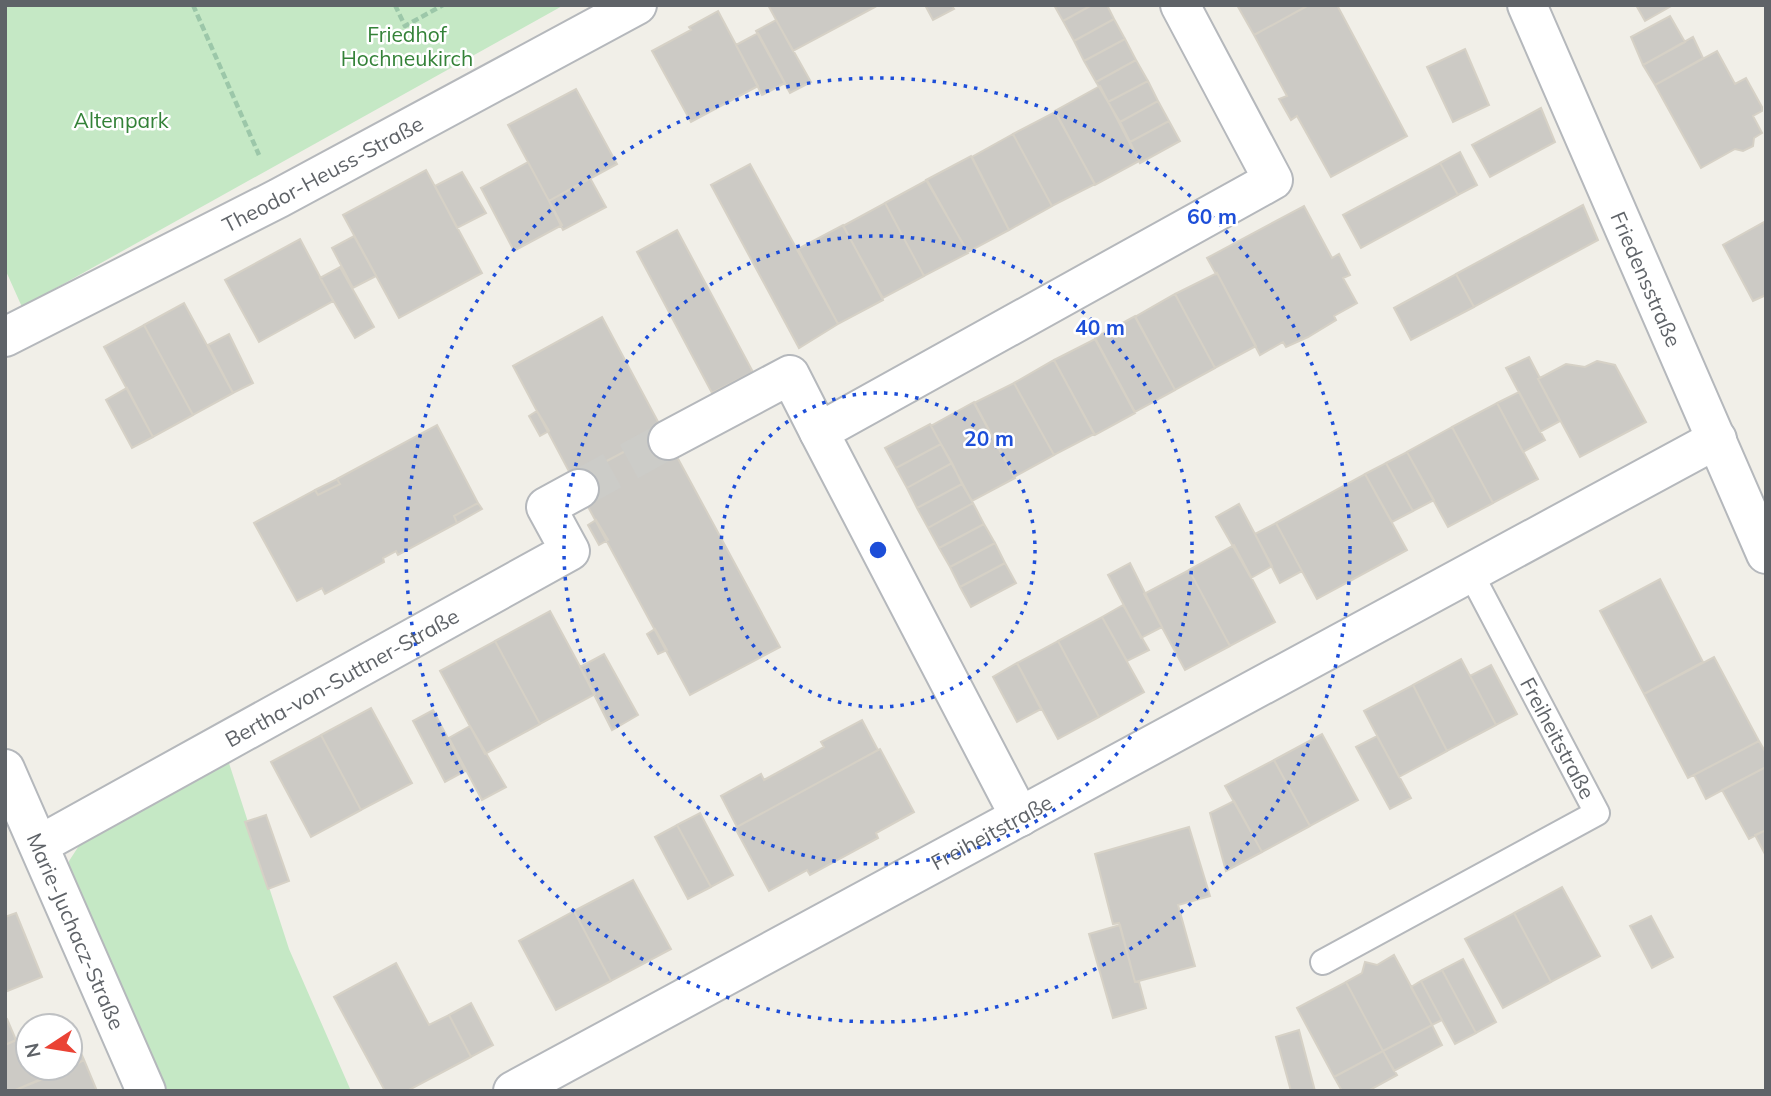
<svg xmlns="http://www.w3.org/2000/svg" width="1771" height="1096" font-family="Mulish,sans-serif">
  <style>
    .green { fill: #c5e8c5 }
    .building { fill: #cccac5; stroke: #d6d1c6; stroke-width: 2 }
    .lines { fill: none; stroke-linecap: round; stroke-linejoin: round }
    .street-tunnel { stroke: #ccccc8; stroke-width: 38; stroke-dasharray: 38 19; stroke-linecap: butt }
    .lane-casing { stroke: #b5b8bc; stroke-width: 28 }
    .street-casing { stroke: #b5b8bc; stroke-width: 42 }
    .path { stroke: #9cc7a9; stroke-width: 4.5; stroke-dasharray: 7 3.5; stroke-linecap: butt }
    .lane { stroke: #fff; stroke-width: 24 }
    .street { stroke: #fff; stroke-width: 38 }
    .ring { fill: none; stroke: #1d4ed8; stroke-width: 3.5; stroke-dasharray: 3.5 7 }
    .labels { text-anchor: middle; dominant-baseline: central; stroke-width: 5; stroke-linejoin: round; paint-order: stroke }
    .park-label { font-size: 21px; fill: #348238; stroke: #fff }
    .street-label { font-size: 21px; fill: #5f6368; stroke: #fff }
    .centre { fill: #1d4ed8; stroke: #fff; stroke-width: 3.5 }
    .ring-label { font-size: 21px; text-anchor: middle; font-weight: bold; fill: #1d4ed8; stroke: #fff; stroke-width: 5; stroke-linejoin: round; paint-order: stroke }
  </style>
  <rect width="100%" height="100%" fill="#f1efe8"/>
  <!-- green -->
  <path class="green" d="M 5,5 L 564,5 L 22,307 L 5,269 Z
    M 228,760 L 289,949 L 351,1091 L 157,1091 L 69,888 L 69,861 L 84,838 Z"/>
  <!-- building -->
  <path class="building" d="M 768,5 L 873,5 L 875,7 L 793,51 Z
    M 925,5 L 951,5 L 954,9 L 933,20 Z
    M 1054,5 L 1092,5 L 1063,21 Z
    M 1092,5 L 1107,5 L 1114,19 L 1074,41 L 1063,21 Z
    M 1237,5 L 1309,5 L 1254,35 Z
    M 1309,5 L 1337,5 L 1407,136 L 1331,177 L 1297,116 L 1291,120 L 1279,99 L 1287,96 L 1254,35 Z
    M 1636,5 L 1673,5 L 1645,21 Z
    M 718,11 L 758,86 L 691,122 L 652,51 L 691,30 L 689,27 Z
    M 1670,16 L 1685,42 L 1643,65 L 1631,37 Z
    M 1114,19 L 1125,39 L 1084,61 L 1074,41 Z
    M 776,20 L 811,82 L 790,93 L 756,31 Z
    M 758,33 L 785,83 L 762,95 L 736,45 Z
    M 1693,37 L 1703,58 L 1655,85 L 1643,65 Z
    M 1125,39 L 1136,60 L 1096,82 L 1084,61 Z
    M 1465,49 L 1489,105 L 1453,122 L 1427,67 Z
    M 1717,51 L 1735,84 L 1746,78 L 1762,107 L 1762,111 L 1753,116 L 1762,133 L 1754,138 L 1753,146 L 1743,151 L 1735,149 L 1701,168 L 1655,85 Z
    M 1136,60 L 1148,81 L 1108,102 L 1096,82 Z
    M 1148,81 L 1158,101 L 1120,122 L 1108,102 Z
    M 1100,86 L 1139,161 L 1095,185 L 1055,111 Z
    M 576,89 L 617,164 L 549,201 L 508,125 Z
    M 1158,101 L 1169,121 L 1130,142 L 1120,122 Z
    M 1541,108 L 1555,142 L 1490,177 L 1472,145 Z
    M 1055,112 L 1095,184 L 1052,206 L 1013,134 Z
    M 1169,121 L 1180,141 L 1140,163 L 1130,142 Z
    M 1013,134 L 1052,206 L 1009,230 L 972,157 Z
    M 1460,152 L 1477,185 L 1458,195 L 1440,163 Z
    M 971,156 L 1009,230 L 968,252 L 926,180 Z
    M 528,162 L 562,225 L 514,251 L 481,188 Z
    M 1440,163 L 1458,195 L 1361,248 L 1343,215 Z
    M 750,164 L 838,324 L 799,348 L 711,185 Z
    M 426,170 L 482,273 L 399,318 L 343,215 Z
    M 462,172 L 486,213 L 457,228 L 435,186 Z
    M 590,178 L 606,207 L 563,230 L 549,201 Z
    M 927,180 L 968,253 L 924,276 L 885,203 Z
    M 885,203 L 924,276 L 883,298 L 843,226 Z
    M 1583,205 L 1598,240 L 1474,307 L 1456,274 Z
    M 1304,206 L 1332,258 L 1339,254 L 1350,275 L 1343,278 L 1357,303 L 1334,316 L 1336,320 L 1308,337 L 1286,347 L 1283,342 L 1260,355 L 1217,273 L 1216,274 L 1207,258 Z
    M 1766,221 L 1766,295 L 1753,301 L 1723,245 Z
    M 843,225 L 883,300 L 838,324 L 798,249 Z
    M 677,230 L 753,372 L 712,393 L 637,252 Z
    M 354,236 L 376,276 L 353,288 L 332,248 Z
    M 300,239 L 333,301 L 259,342 L 225,280 Z
    M 340,267 L 374,327 L 355,338 L 320,278 Z
    M 1217,273 L 1256,346 L 1215,368 L 1175,294 Z
    M 1456,274 L 1474,307 L 1411,340 L 1394,308 Z
    M 1175,294 L 1215,368 L 1175,390 L 1135,317 Z
    M 184,303 L 233,393 L 193,415 L 144,325 Z
    M 1135,316 L 1175,390 L 1135,412 L 1095,338 Z
    M 602,317 L 663,431 L 573,479 L 513,366 Z
    M 144,325 L 193,415 L 153,437 L 104,347 Z
    M 229,334 L 253,383 L 233,393 L 208,345 Z
    M 1095,339 L 1135,413 L 1095,435 L 1054,360 Z
    M 1529,357 L 1540,378 L 1538,379 L 1560,421 L 1540,432 L 1506,368 Z
    M 1054,360 L 1094,434 L 1054,455 L 1014,383 Z
    M 1597,361 L 1615,365 L 1646,422 L 1580,457 L 1538,379 L 1566,364 L 1585,367 Z
    M 1014,383 L 1054,455 L 1014,477 L 974,403 Z
    M 127,388 L 153,437 L 132,448 L 106,400 Z
    M 1519,392 L 1545,440 L 1523,452 L 1497,403 Z
    M 974,402 L 1015,478 L 972,501 L 931,426 Z
    M 1497,403 L 1538,479 L 1493,503 L 1452,427 Z
    M 537,411 L 549,431 L 540,436 L 529,416 Z
    M 930,424 L 941,444 L 896,468 L 885,448 Z
    M 437,425 L 478,503 L 454,516 L 457,523 L 398,555 L 396,551 L 383,558 L 384,562 L 325,594 L 322,588 L 297,601 L 254,523 L 315,490 L 318,495 L 340,484 L 337,479 Z
    M 1452,427 L 1493,503 L 1448,527 L 1407,452 Z
    M 663,431 L 780,647 L 690,695 L 573,479 Z
    M 941,444 L 952,463 L 907,488 L 896,468 Z
    M 1407,452 L 1434,500 L 1413,511 L 1386,463 Z
    M 952,463 L 962,484 L 917,508 L 907,488 Z
    M 1386,463 L 1413,511 L 1392,522 L 1365,474 Z
    M 1365,474 L 1407,550 L 1317,599 L 1276,523 Z
    M 337,479 L 340,484 L 318,495 L 315,490 Z
    M 962,484 L 973,503 L 928,528 L 917,508 Z
    M 478,503 L 482,509 L 457,523 L 454,516 Z
    M 973,503 L 984,524 L 939,548 L 928,528 Z
    M 1239,504 L 1272,566 L 1251,578 L 1216,517 Z
    M 596,520 L 608,540 L 599,545 L 588,525 Z
    M 1276,523 L 1302,571 L 1280,583 L 1255,534 Z
    M 984,524 L 995,543 L 950,567 L 939,548 Z
    M 995,543 L 1005,563 L 960,587 L 950,567 Z
    M 1234,545 L 1275,622 L 1230,646 L 1189,570 Z
    M 1005,563 L 1016,583 L 971,607 L 960,587 Z
    M 1130,563 L 1162,627 L 1141,638 L 1108,575 Z
    M 1189,570 L 1230,646 L 1185,670 L 1144,594 Z
    M 1660,579 L 1703,662 L 1644,694 L 1600,611 Z
    M 1123,605 L 1149,650 L 1127,661 L 1102,617 Z
    M 550,611 L 595,694 L 540,724 L 495,641 Z
    M 1102,617 L 1144,692 L 1099,717 L 1058,641 Z
    M 655,629 L 667,650 L 658,654 L 647,634 Z
    M 495,641 L 540,724 L 485,754 L 440,671 Z
    M 1058,641 L 1099,717 L 1058,739 L 1017,663 Z
    M 604,654 L 638,715 L 612,730 L 580,667 Z
    M 1714,657 L 1759,741 L 1688,778 L 1644,694 Z
    M 1461,659 L 1496,725 L 1447,751 L 1413,685 Z
    M 1017,663 L 1041,709 L 1017,722 L 993,677 Z
    M 1491,665 L 1517,714 L 1496,725 L 1470,676 Z
    M 1413,685 L 1447,751 L 1399,777 L 1364,711 Z
    M 371,708 L 412,783 L 361,810 L 321,735 Z
    M 433,710 L 465,771 L 445,782 L 413,721 Z
    M 862,720 L 878,750 L 737,827 L 721,796 L 761,774 L 764,780 L 824,747 L 821,742 Z
    M 470,726 L 506,787 L 482,800 L 449,738 Z
    M 1322,734 L 1358,800 L 1310,826 L 1274,760 Z
    M 321,735 L 361,810 L 311,837 L 271,762 Z
    M 1377,736 L 1411,798 L 1390,809 L 1356,747 Z
    M 1759,741 L 1766,753 L 1766,767 L 1706,799 L 1694,775 Z
    M 880,749 L 914,812 L 876,833 L 878,838 L 810,875 L 807,870 L 769,891 L 735,828 Z
    M 1274,760 L 1310,826 L 1262,852 L 1225,786 Z
    M 1766,767 L 1766,830 L 1749,839 L 1722,790 Z
    M 1234,801 L 1262,852 L 1226,871 L 1210,813 Z
    M 700,813 L 733,875 L 711,887 L 677,825 Z
    M 266,815 L 289,881 L 268,889 L 245,822 Z
    M 677,825 L 711,887 L 688,899 L 655,837 Z
    M 1189,827 L 1210,896 L 1178,905 L 1195,966 L 1135,982 L 1119,923 L 1113,924 L 1095,854 Z
    M 1766,830 L 1766,856 L 1755,835 Z
    M 633,880 L 671,949 L 611,981 L 574,911 Z
    M 1562,887 L 1600,956 L 1551,982 L 1514,913 Z
    M 574,911 L 611,981 L 556,1010 L 519,941 Z
    M 16,913 L 42,977 L 5,992 L 5,917 Z
    M 1514,913 L 1551,982 L 1503,1008 L 1465,939 Z
    M 1651,916 L 1673,957 L 1652,968 L 1630,926 Z
    M 1120,925 L 1135,982 L 1139,982 L 1146,1008 L 1113,1018 L 1089,934 Z
    M 1394,955 L 1432,1025 L 1383,1051 L 1346,982 L 1362,973 L 1365,962 L 1377,965 Z
    M 1463,959 L 1496,1022 L 1476,1033 L 1442,970 Z
    M 396,963 L 429,1025 L 449,1015 L 471,1057 L 407,1091 L 385,1091 L 334,997 Z
    M 1442,970 L 1476,1033 L 1455,1044 L 1421,981 Z
    M 1421,981 L 1442,1020 L 1432,1025 L 1411,987 Z
    M 1346,982 L 1383,1051 L 1334,1077 L 1297,1008 Z
    M 471,1003 L 493,1045 L 471,1057 L 449,1015 Z
    M 7,1019 L 16,1040 L 5,1045 L 5,1020 Z
    M 1432,1025 L 1442,1045 L 1394,1071 L 1383,1051 Z
    M 70,1027 L 84,1060 L 70,1067 Z
    M 1299,1030 L 1315,1091 L 1291,1091 L 1276,1037 Z
    M 28,1035 L 28,1068 L 67,1068 L 13,1091 L 5,1091 L 5,1045 Z
    M 1383,1051 L 1397,1075 L 1368,1091 L 1342,1091 L 1334,1077 Z
    M 84,1060 L 97,1091 L 13,1091 L 70,1068 Z"/>
  <g class="lines">
    <!-- street-tunnel -->
    <path class="street-tunnel" d="M 579,489 L 668,440"/>
    <defs>
      <path id="lane" d="M 1323,962 L 1597,813 L 1470,572"/>
      <g id="street">
        <path id="s1" d="M 1527,5 L 1766,554"/>
        <path id="s2" d="M 5,337 L 279,198 L 637,5"/>
        <path d="M 668,440 L 790,375 L 819,432"/>
        <path id="s3" d="M 5,769 L 146,1091"/>
        <path d="M 1020,817 L 819,432 L 1273,180 L 1180,5"/>
        <path id="s4" d="M 39,845 L 570,551 L 546,507 L 579,489"/>
        <path id="s5" d="M 513,1091 L 1717,439"/>
      </g>
    </defs>
    <!-- lane casing -->
    <use href="#lane" class="lane-casing"/>
    <!-- street casing -->
    <use href="#street" class="street-casing"/>
    <!-- path -->
    <path class="path" d="M 193,5 L 259,155
      M 395,5 L 405,26 L 443,5"/>
    <!-- lane -->
    <use href="#lane" class="lane"/>
    <!-- street -->
    <use href="#street" class="street"/>
  </g>
  <!-- distance rings -->
  <g class="ring">
    <circle cx="878" cy="550" r="157"/>
    <circle cx="878" cy="550" r="314"/>
    <circle cx="878" cy="550" r="472"/>
  </g>
  <g class="labels">
    <!-- park labels -->
    <g class="park-label">
      <text x="407" y="34">Friedhof<tspan x="407" dy="24">Hochneukirch</tspan></text>
      <text x="121" y="120">Altenpark</text>
    </g>
    <!-- street labels -->
    <g class="street-label">
      <text stroke="none"><textPath href="#s2" startOffset="357">Theodor-Heuss-Straße</textPath></text>
      <text stroke="none"><textPath href="#s1" startOffset="299">Friedensstraße</textPath></text>
      <text stroke="none"><textPath href="#s4" startOffset="346">Bertha-von-Suttner-Straße</textPath></text>
      <text transform="translate(1558 738) rotate(62)">Freiheitstraße</text>
      <text stroke="none"><textPath href="#s5" startOffset="544">Freiheitstraße</textPath></text>
      <text stroke="none"><textPath href="#s3" startOffset="177">Marie-Juchacz-Straße</textPath></text>
    </g>
  </g>
  <circle cx="878" cy="550" r="10" class="centre"/>
  <g class="ring-label">
    <text x="1212" y="224">60 m</text>
    <text x="1100" y="335">40 m</text>
    <text x="989" y="446">20 m</text>
  </g>
  <!-- border -->
  <rect width="1771" height="1096" fill="none" stroke="#5f6368" stroke-width="14"/>
  <!-- north arrow -->
  <g transform="translate(49 1047) rotate(258)"><circle r="33" fill="#ffffff" stroke="#bfc1c3" stroke-width="2"/>
  <path d="M0-5L12 26L0 18L-12 26Z" fill="#ea4335"/>
  <text y="-10" font-size="19" font-weight="bold" text-anchor="middle" fill="#5f6368">N</text>
  </g>
</svg>
